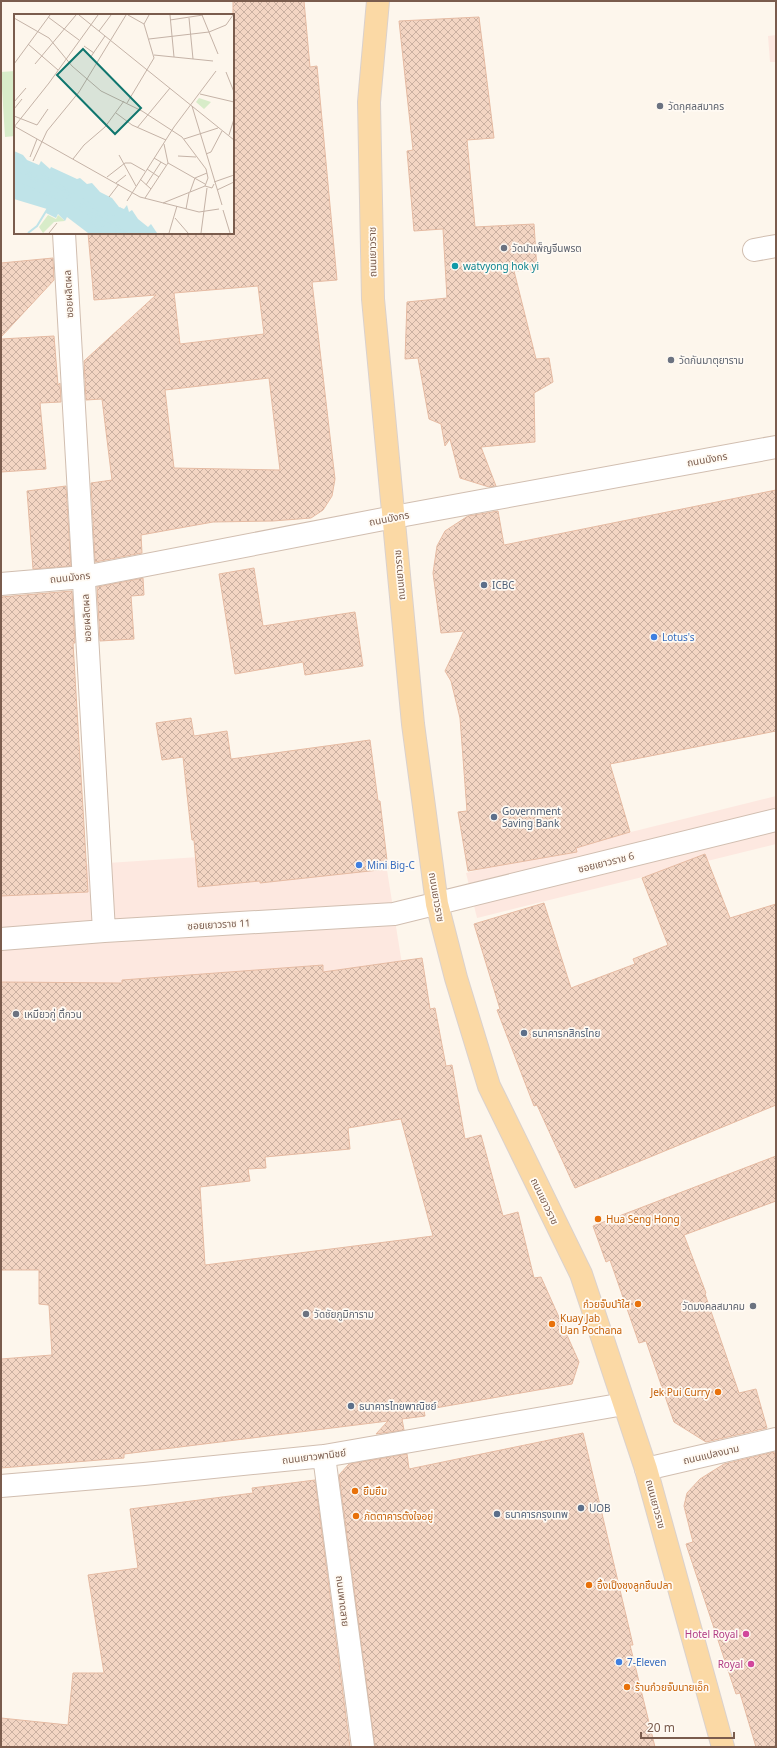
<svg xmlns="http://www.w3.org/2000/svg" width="777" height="1748" font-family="'Noto Sans','Noto Sans Thai',sans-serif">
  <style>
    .commercial { fill: #fde8e0 }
    .green { fill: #d8ecc9 }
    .building { fill: url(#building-cross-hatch); stroke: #e6bba3; fill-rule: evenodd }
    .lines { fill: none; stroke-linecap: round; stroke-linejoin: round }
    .pedestrian-casing { stroke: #d1beb0; stroke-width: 24 }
    .minor-casing { stroke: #d1beb0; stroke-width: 24 }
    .tertiary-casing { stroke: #d1beb0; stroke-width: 24 }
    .primary-casing { stroke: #dad1cd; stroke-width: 24 }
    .pedestrian { stroke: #fff; stroke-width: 22 }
    .minor { stroke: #fff; stroke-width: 22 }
    .tertiary { stroke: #fff; stroke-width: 22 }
    .primary { stroke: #fbd9a5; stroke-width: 22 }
    .worship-dot { fill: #6b7280; stroke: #fffaf3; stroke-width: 1.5 }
    .culture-dot { fill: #0f9aa8; stroke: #fffaf3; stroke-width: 1.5 }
    .service-dot { fill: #5c6f8a; stroke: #fffaf3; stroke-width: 1.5 }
    .shop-dot { fill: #3f7fe0; stroke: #fffaf3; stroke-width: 1.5 }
    .food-dot { fill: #e8710a; stroke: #fffaf3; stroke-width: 1.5 }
    .hotel-dot { fill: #d1479c; stroke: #fffaf3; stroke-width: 1.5 }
    .labels { text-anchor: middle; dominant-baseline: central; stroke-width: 3.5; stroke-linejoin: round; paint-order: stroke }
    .worship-label { font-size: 10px; fill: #5b616d; stroke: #fffaf3; text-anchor: start }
    .street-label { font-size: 10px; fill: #7a5c4d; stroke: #fffaf3 }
    .culture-label { font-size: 10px; fill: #0d838f; stroke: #fffaf3; text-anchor: start }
    .service-label { font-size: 10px; fill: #4e5e75; stroke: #fffaf3; text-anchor: start }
    .shop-label { font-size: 10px; fill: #366cbe; stroke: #fffaf3; text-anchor: start }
    .food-label { font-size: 10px; fill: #c56008; stroke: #fffaf3; text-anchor: start }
    .hotel-label { font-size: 10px; fill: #b23c85; stroke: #fffaf3; text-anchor: end }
    .inset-river { fill: none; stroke: #bfe3e8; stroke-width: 2 }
    .inset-road { fill: none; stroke: #c5b3a7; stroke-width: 1 }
    .view { fill: #0f766e; fill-opacity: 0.15; stroke: #0f766e; stroke-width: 2 }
    .inset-edge { fill: none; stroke: #7a5c4d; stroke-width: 2 }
  </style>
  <defs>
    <pattern id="building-cross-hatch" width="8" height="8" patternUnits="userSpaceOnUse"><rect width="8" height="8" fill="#f3d5c3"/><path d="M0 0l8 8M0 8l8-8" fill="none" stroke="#cab0a1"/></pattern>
  </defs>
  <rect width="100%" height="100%" fill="#fdf6ec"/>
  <!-- commercial -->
  <path class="commercial" d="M 776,35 L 776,62 L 770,62 L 768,36 Z
    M 776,796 L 776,844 L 477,918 L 466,873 Z
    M 383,845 L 405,983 L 1,1010 L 1,870 Z"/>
  <!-- green -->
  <path class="green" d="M 15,71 L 15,136 L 5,137 L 1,72 Z"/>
  <!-- building -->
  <path class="building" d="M 233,1 L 304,1 L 310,67 L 317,66 L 337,280 L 312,282 L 335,479 L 332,496 L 323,510 L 311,518 L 273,521 L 213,522 L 141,535 L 142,553 L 95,562 L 91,483 L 112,480 L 102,399 L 86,400 L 84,361 L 156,295 L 94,300 L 88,233 L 233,233 ZM 258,286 L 264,334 L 180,344 L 174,293 ZM 269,378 L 280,470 L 174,468 L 165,390 Z
    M 479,17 L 494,138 L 467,140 L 475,227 L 534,224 L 537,270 L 514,271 L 536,359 L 549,358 L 553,382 L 534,393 L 535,442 L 481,447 L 496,486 L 489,487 L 460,478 L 450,439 L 445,446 L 441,424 L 429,419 L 418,358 L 405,359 L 407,302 L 447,298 L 443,229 L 414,231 L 407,151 L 413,150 L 399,21 Z
    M 53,258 L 54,280 L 1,337 L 1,263 Z
    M 54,336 L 58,385 L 60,383 L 61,402 L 40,403 L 46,469 L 1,472 L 1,339 Z
    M 66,486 L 71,566 L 33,569 L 27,491 Z
    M 776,490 L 776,731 L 610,764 L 630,832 L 576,848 L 577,852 L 468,871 L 458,812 L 467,811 L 460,718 L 451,681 L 445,671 L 464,631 L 441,633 L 433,573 L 437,546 L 445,531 L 468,516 L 498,511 L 504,545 Z
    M 254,568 L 263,626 L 355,612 L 363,666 L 305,675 L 303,662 L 235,674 L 219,574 Z
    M 143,578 L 144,595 L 131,596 L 134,639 L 100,641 L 97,587 Z
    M 72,591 L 75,643 L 73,643 L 88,892 L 1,896 L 1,597 Z
    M 191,718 L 194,736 L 227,731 L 231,759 L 370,740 L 378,801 L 380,801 L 388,869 L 260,883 L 260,881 L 198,887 L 194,840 L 192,840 L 183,757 L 162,760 L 156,723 Z
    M 705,854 L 730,918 L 776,904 L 776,1105 L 575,1188 L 537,1105 L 534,1106 L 497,1010 L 500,1009 L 474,924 L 544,903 L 571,988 L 635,964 L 633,959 L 668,945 L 642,878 Z
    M 422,958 L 430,1009 L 435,1008 L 446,1066 L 452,1065 L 465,1139 L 481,1135 L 503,1216 L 518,1212 L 534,1278 L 541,1277 L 579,1362 L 572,1384 L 424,1410 L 425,1416 L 402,1419 L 404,1430 L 376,1434 L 388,1421 L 124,1454 L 124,1458 L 1,1468 L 1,1359 L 52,1355 L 49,1305 L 39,1304 L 39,1270 L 1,1270 L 1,982 L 122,983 L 122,980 L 323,965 L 323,972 ZM 401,1119 L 433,1236 L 205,1265 L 200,1187 L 250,1181 L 248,1169 L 266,1168 L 265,1157 L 350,1149 L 348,1128 Z
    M 776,1156 L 776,1201 L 684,1235 L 706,1293 L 705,1294 L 739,1393 L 756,1389 L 767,1428 L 706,1442 L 674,1422 L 646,1341 L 639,1343 L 610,1260 L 606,1262 L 593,1226 Z
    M 583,1433 L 633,1645 L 630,1645 L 655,1747 L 375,1747 L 339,1475 L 349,1464 L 407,1454 L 409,1469 Z
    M 774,1452 L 776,1460 L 776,1747 L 756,1747 L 740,1693 L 736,1694 L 686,1544 L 693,1542 L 684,1506 L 687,1493 L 700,1479 L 724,1464 Z
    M 315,1480 L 350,1747 L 1,1747 L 1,1718 L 68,1725 L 73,1673 L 104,1673 L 88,1575 L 138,1568 L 130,1509 L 253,1493 L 252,1488 Z"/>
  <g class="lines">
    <defs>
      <path id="pedestrian" d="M 64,233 L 104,931
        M 1,939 L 104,931 L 394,914 L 776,820"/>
      <path id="minor" d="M 754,250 L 776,246
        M 1,584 L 84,577 L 394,517 L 776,447
        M 324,1456 L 363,1747
        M 1,1486 L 144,1474 L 324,1456 L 624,1404"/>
      <path id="tertiary" d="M 646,1469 L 776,1439"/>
      <path id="primary" d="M 378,1 L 369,102 L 373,299 L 413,724 L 437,904 L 456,978 L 489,1086 L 581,1274 L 646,1469 L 723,1747"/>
    </defs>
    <!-- pedestrian casing -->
    <use href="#pedestrian" class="pedestrian-casing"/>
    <!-- minor casing -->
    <use href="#minor" class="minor-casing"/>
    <!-- tertiary casing -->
    <use href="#tertiary" class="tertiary-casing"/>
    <!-- primary casing -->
    <use href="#primary" class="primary-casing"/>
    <!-- pedestrian -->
    <use href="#pedestrian" class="pedestrian"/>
    <!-- minor -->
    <use href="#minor" class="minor"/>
    <!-- tertiary -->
    <use href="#tertiary" class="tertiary"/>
    <!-- primary -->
    <use href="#primary" class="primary"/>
  </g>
  <!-- markers -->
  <g class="worship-dot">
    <circle cx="660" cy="106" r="4"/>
    <circle cx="504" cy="248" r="4"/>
    <circle cx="671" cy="360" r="4"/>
    <circle cx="16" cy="1014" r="4"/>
    <circle cx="753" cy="1306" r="4"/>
    <circle cx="306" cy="1314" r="4"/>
  </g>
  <circle class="culture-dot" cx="455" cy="266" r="4"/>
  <g class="service-dot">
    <circle cx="484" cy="585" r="4"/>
    <circle cx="494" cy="817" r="4"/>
    <circle cx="524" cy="1033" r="4"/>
    <circle cx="351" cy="1406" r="4"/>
    <circle cx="581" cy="1508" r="4"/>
    <circle cx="497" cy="1514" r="4"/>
  </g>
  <g class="shop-dot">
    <circle cx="654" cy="637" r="4"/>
    <circle cx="359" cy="865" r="4"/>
    <circle cx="619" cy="1662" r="4"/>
  </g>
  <g class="food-dot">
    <circle cx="598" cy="1219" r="4"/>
    <circle cx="638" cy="1304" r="4"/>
    <circle cx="552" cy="1324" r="4"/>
    <circle cx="718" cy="1392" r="4"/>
    <circle cx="355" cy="1491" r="4"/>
    <circle cx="356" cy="1516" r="4"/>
    <circle cx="589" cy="1585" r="4"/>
    <circle cx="627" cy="1687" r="4"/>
  </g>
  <g class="hotel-dot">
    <circle cx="746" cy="1634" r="4"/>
    <circle cx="751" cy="1664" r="4"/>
  </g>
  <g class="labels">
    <!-- worship labels -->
    <g class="worship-label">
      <text x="668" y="106">วัดกุศลสมาคร</text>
      <text x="512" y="248">วัดบำเพ็ญจีนพรต</text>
      <text x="679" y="360">วัดกันมาตุยาราม</text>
      <text x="24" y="1014">เหมียวกู่ ตี้กวน</text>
      <text x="745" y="1306" text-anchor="end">วัดมงคลสมาคม</text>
      <text x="314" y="1314">วัดชัยภูมิการาม</text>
    </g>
    <!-- street labels -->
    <g class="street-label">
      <text transform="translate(372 252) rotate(-91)">ถนนเยาวราช</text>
      <text transform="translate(68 294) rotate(-93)">ซอยผลิตผล</text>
      <text transform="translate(707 459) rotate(-10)">ถนนมังกร</text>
      <text transform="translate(389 518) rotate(-11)">ถนนมังกร</text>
      <text transform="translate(399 575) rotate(-95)">ถนนเยาวราช</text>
      <text transform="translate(70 577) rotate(-6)">ถนนมังกร</text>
      <text transform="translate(86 618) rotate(-93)">ซอยผลิตผล</text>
      <text transform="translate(606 862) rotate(-14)">ซอยเยาวราช 6</text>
      <text transform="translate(437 897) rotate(80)">ถนนเยาวราช</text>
      <text transform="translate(219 924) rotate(-3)">ซอยเยาวราช 11</text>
      <text transform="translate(545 1201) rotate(64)">ถนนเยาวราช</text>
      <text transform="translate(711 1454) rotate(-13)">ถนนแปลงนาม</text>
      <text transform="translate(314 1456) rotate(-7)">ถนนเยาวพานิชย์</text>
      <text transform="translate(656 1504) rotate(75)">ถนนเยาวราช</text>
      <text transform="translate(343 1601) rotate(83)">ถนนพาดสาย</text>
    </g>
    <!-- culture labels -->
    <g class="culture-label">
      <text x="463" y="266">watvyong hok yi</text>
    </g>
    <!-- service labels -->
    <g class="service-label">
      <text x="492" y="585">ICBC</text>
      <text x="502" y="811">Government<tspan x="502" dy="12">Saving Bank</tspan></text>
      <text x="532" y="1033">ธนาคารกสิกรไทย</text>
      <text x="359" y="1406">ธนาคารไทยพาณิชย์</text>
      <text x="589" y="1508">UOB</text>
      <text x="505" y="1514">ธนาคารกรุงเทพ</text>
    </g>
    <!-- shop labels -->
    <g class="shop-label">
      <text x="662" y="637">Lotus's</text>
      <text x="367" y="865">Mini Big-C</text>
      <text x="627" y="1662">7-Eleven</text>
    </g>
    <!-- food labels -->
    <g class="food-label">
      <text x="606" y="1219">Hua Seng Hong</text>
      <text x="630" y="1304" text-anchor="end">ก๋วยจั๊บนำ้ใส</text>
      <text x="560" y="1318">Kuay Jab<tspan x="560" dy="12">Uan Pochana</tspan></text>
      <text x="710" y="1392" text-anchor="end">Jek Pui Curry</text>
      <text x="363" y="1491">ยิ้มยิ้ม</text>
      <text x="364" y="1516">ภัตตาคารตั้งใจอยู่</text>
      <text x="597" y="1585">อึ้งเป็งชุงลูกชิ้นปลา</text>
      <text x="635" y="1687">ร้านก๋วยจั๊บนายเอ็ก</text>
    </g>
    <!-- hotel labels -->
    <g class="hotel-label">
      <text x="738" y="1634">Hotel Royal</text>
      <text x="743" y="1664">Royal</text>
    </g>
  </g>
  <!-- overview -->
  <g transform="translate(14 14)">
    <rect width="220" height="220" fill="#fdf6ec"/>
    <path d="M 185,84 L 197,88 L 190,95 L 182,88 ZM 34,201 L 42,205 L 44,201 L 51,207 L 40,208 L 29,219 L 25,213 Z" fill="#d8ecc9"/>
    <path d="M 0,137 L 9,141 L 13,146 L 25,151 L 27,147 L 36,155 L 37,153 L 63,165 L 66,164 L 73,170 L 78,169 L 86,178 L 98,184 L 105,193 L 110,195 L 113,191 L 115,198 L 118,196 L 124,205 L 134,213 L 137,210 L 143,219 L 74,219 L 53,203 L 51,207 L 44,200 L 42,204 L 32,199 L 33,195 L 0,185 Z" fill="#bfe3e8"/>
    <path class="inset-river" d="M 0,143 L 21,160 L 84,196 L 113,219M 0,144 L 17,162 L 74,200 L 83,218 L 98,219M 2,144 L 84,195 L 100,208M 0,148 L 8,159 L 72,199M 7,148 L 34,167M 0,168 L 46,185M 55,181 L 86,200 L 109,219M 62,192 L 95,208M 75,201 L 105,219M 96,205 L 107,194M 83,218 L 94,207M 14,219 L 23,212 L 34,194"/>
    <path class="inset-road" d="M 65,1 L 220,126M 114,1 L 130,10M 156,1 L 160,43M 188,1 L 204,40M 34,3 L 65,26M 0,4 L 35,24 L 58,52 L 87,77 L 128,97 L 168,123 L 192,155 L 194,164 L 191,172 L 198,174 L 200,170M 175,4 L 179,45M 156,6 L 189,1M 85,17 L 97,1M 135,25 L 195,18 L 212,11 L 219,1M 14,30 L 44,56M 70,32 L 80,39M 140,41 L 199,47M 76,44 L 91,22M 0,50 L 36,1M 21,50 L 62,1M 212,58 L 220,78M 186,80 L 220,88M 0,88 L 12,74M 113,89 L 140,44 L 130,10 L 135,1M 178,92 L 208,191M 0,95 L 8,85M 102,99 L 118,111 L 152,126M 0,102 L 23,111 L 34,95M 0,112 L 126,183 L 185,198 L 205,195M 0,113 L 35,69 L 84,1M 123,114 L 156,74M 215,121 L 220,105M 170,125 L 204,114M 150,130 L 154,149M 192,140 L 197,138 L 208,117M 105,141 L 122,172M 164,142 L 182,143M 16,143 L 23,125M 140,144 L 152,151M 59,145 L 70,131 L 91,113 L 110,87M 19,147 L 33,117 L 65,78 L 112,1M 111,149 L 117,149 L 131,157M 154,149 L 191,170M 133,155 L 145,163M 93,163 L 111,149M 126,165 L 137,175M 200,168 L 220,161M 102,169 L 112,161M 132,171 L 147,148M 203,176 L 220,168M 176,178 L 181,164 L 193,159M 95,183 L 105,170M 131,184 L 154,149M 113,187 L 160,113 L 202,57M 149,189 L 191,172M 172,195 L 175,179M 209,196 L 216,219M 161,204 L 174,219M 35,219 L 43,209M 155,219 L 163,192M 187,219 L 193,174"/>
    <path class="view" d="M 69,35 L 127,94 L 101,120 L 43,61 Z"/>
    <rect width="220" height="220" class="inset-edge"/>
  </g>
  <!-- border -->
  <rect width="777" height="1748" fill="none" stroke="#7a5c4d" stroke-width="4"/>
  <!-- scale -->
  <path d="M641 1732v6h93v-6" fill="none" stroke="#7a5c4d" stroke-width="2"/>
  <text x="647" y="1732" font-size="12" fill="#7a5c4d" stroke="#fffaf3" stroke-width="3" paint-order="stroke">20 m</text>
</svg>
